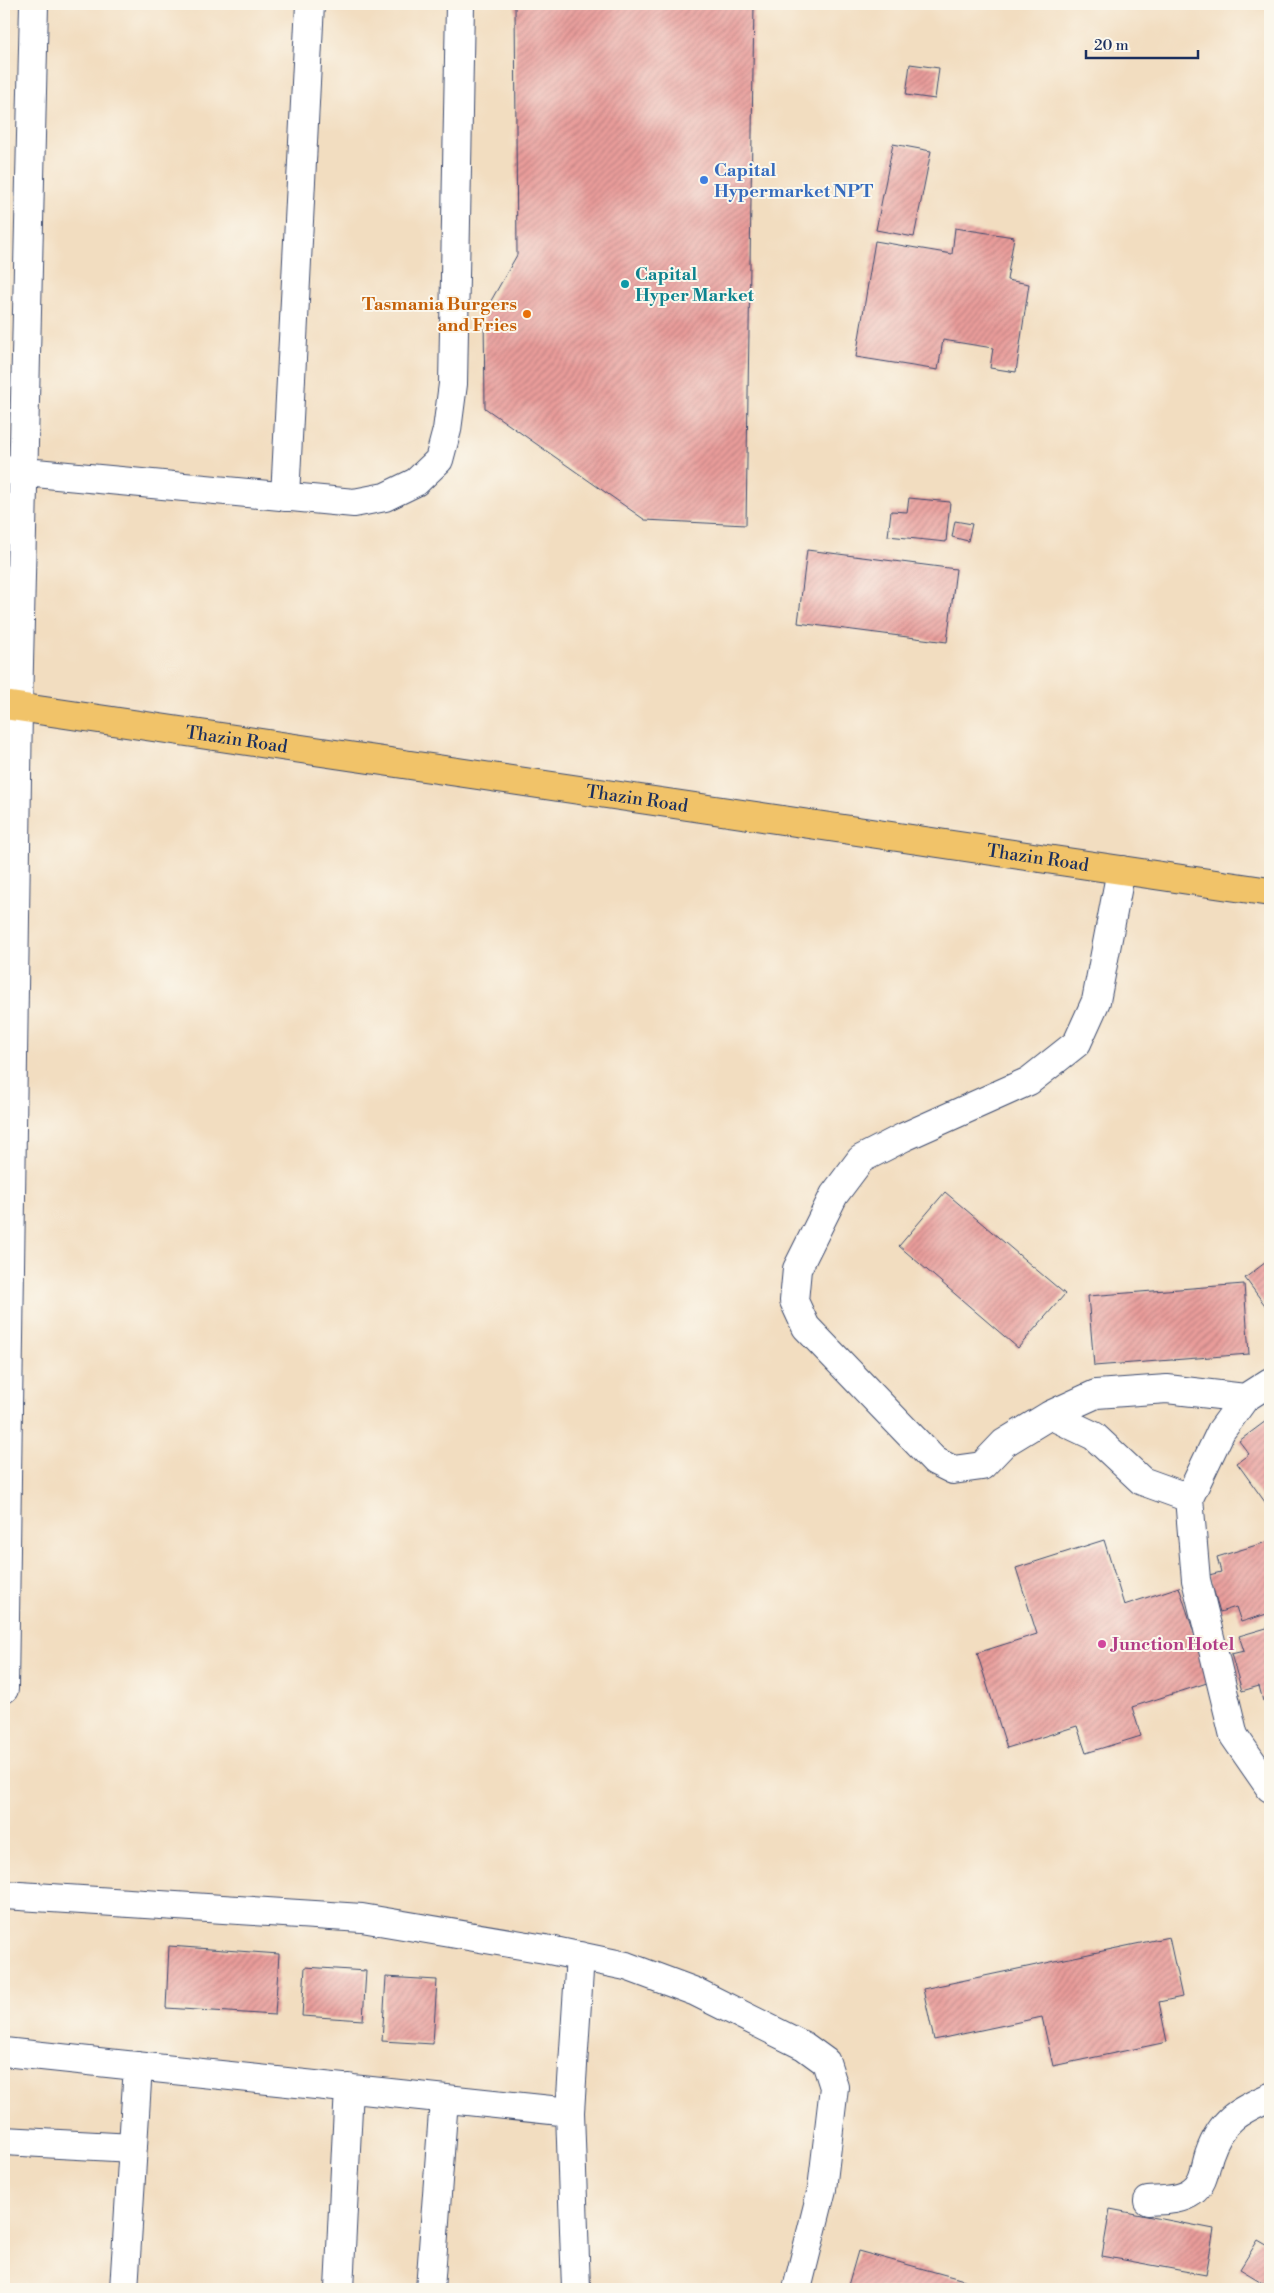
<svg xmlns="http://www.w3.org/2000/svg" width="1274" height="2293" font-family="'Libre Bodoni',serif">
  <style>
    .building { fill: url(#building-hatch) }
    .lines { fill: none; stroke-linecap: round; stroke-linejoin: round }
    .minor-casing { stroke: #3b496d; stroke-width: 30 }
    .major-casing { stroke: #3b496d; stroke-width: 30 }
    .minor { stroke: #fff; stroke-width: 28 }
    .major { stroke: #f1c369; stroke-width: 28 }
    .shop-dot { fill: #3f7fe0; stroke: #fbf7ec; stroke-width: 2 }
    .culture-dot { fill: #0f9aa8; stroke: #fbf7ec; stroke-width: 2 }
    .food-dot { fill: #e8710a; stroke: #fbf7ec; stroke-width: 2 }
    .hotel-dot { fill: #d1479c; stroke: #fbf7ec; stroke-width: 2 }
    .labels { text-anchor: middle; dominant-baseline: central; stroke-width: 4; stroke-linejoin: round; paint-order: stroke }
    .shop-label { font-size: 18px; font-weight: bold; fill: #366cbe; stroke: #fbf7ec; text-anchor: start }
    .culture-label { font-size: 18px; font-weight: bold; fill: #0d838f; stroke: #fbf7ec; text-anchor: start }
    .food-label { font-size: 18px; font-weight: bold; fill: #c56008; stroke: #fbf7ec; text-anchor: end }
    .street-label { font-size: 18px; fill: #1b2f5e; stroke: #fbf7ec }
    .hotel-label { font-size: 18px; font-weight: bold; fill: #b23c85; stroke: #fbf7ec; text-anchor: start }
  </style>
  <defs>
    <pattern id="building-hatch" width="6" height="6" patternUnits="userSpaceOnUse" patternTransform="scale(1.25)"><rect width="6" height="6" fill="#e99c9a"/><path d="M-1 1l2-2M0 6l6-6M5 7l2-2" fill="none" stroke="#bc8081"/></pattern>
  </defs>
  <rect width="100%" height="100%" fill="#fbf7ec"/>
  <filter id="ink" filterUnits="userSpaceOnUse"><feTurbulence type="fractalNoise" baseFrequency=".02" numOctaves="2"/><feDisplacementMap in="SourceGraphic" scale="10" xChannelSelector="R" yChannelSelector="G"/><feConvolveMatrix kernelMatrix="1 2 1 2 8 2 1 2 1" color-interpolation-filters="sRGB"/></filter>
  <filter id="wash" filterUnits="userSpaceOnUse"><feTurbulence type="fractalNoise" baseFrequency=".0096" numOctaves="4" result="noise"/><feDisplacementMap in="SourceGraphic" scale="20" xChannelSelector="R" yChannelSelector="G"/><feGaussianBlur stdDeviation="1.12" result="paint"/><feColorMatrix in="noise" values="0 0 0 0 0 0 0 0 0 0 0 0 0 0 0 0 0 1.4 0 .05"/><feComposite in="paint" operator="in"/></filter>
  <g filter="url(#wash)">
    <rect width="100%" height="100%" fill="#f2ddc0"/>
    <g id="blocks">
      <!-- building -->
      <path class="building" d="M 515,4 L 754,4 L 746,525 L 645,520 L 485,408 L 484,313 L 517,255 Z
        M 910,64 L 939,68 L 935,99 L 906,95 Z
        M 893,144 L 931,151 L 914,237 L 876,230 Z
        M 955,228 L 1014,237 L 1007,280 L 1029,284 L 1016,372 L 990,368 L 993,348 L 943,340 L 938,370 L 856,357 L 875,241 L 952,254 Z
        M 909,498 L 950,502 L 946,542 L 888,536 L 891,511 L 907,512 Z
        M 955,521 L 972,524 L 968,541 L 952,537 Z
        M 807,550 L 956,569 L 947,642 L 798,623 Z
        M 945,1192 L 1065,1294 L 1018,1348 L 899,1246 Z
        M 1270,1259 L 1270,1312 L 1245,1278 Z
        M 1244,1284 L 1249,1354 L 1094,1366 L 1088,1296 Z
        M 1270,1418 L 1270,1509 L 1237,1463 L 1249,1454 L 1239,1441 Z
        M 1104,1540 L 1124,1605 L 1179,1587 L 1210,1682 L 1132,1707 L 1141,1736 L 1086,1753 L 1077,1726 L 1007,1748 L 977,1653 L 1037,1634 L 1016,1568 Z
        M 1270,1541 L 1270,1613 L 1241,1622 L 1236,1607 L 1220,1612 L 1209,1575 L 1221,1572 L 1217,1557 Z
        M 1270,1627 L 1270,1699 L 1263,1701 L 1259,1686 L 1242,1691 L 1231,1654 L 1244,1651 L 1239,1636 Z
        M 1169,1937 L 1182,1997 L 1159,2002 L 1167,2042 L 1053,2066 L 1042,2017 L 934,2040 L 923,1989 Z
        M 169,1946 L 279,1954 L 275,2015 L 166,2008 Z
        M 305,1967 L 366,1971 L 363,2020 L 302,2016 Z
        M 386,1977 L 437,1980 L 433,2044 L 382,2041 Z
        M 1110,2209 L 1214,2229 L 1206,2275 L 1102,2256 Z
        M 1258,2240 L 1270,2247 L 1270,2287 L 1240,2269 Z
        M 858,2251 L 975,2283 L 973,2289 L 847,2289 Z"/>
    </g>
  </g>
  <g filter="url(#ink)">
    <use href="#blocks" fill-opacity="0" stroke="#3b496d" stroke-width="1"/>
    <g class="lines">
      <defs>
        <path id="minor" d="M 4,470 L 354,503 L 385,497 L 416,482 L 439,460 L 447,430 L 453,384 L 460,4
          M 285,497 L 310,4
          M 1121,870 L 1096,1001 L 1077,1043 L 1029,1081 L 904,1137 L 861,1159 L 834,1195 L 797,1269 L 794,1301 L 806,1327 L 935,1461 L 953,1470 L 982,1466 L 1004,1443 L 1050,1415 L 1094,1436 L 1142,1481 L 1189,1498 L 1221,1431 L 1245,1398 L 1270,1382
          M 1050,1415 L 1096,1394 L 1167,1389 L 1245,1398
          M 1189,1498 L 1196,1580 L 1234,1736 L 1270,1788
          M 4,1689 L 18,707 L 34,4
          M 4,1895 L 362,1918 L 545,1949 L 626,1966 L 696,1992 L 804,2046 L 826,2062 L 834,2087 L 822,2189 L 797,2289
          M 4,2052 L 570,2112
          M 4,2141 L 133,2148
          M 1148,2201 C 1162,2200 1180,2201 1192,2192 C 1204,2184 1205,2168 1209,2155 C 1221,2120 1238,2111 1270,2097
          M 124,2289 L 138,2066
          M 339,2289 L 349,2088
          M 430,2289 L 444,2099
          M 576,2289 L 570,2112 L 580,1956"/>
        <g id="major">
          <path id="s1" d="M 4,705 L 1270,892"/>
        </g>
      </defs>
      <!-- minor casing -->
      <use href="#minor" class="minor-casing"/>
      <!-- major casing -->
      <use href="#major" class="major-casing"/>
      <!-- minor -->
      <use href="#minor" class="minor"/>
      <!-- major -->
      <use href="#major" class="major"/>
    </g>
  </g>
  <!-- markers -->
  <circle class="shop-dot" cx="704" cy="180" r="5"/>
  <circle class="culture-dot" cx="625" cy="284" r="5"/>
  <circle class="food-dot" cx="527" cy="314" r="5"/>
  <circle class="hotel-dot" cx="1102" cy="1644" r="5"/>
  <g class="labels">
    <!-- shop labels -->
    <g class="shop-label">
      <text x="714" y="170">Capital<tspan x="714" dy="21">Hypermarket NPT</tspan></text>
    </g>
    <!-- culture labels -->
    <g class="culture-label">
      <text x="635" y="274">Capital<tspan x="635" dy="21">Hyper Market</tspan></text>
    </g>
    <!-- food labels -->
    <g class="food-label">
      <text x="517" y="304">Tasmania Burgers<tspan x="517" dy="21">and Fries</tspan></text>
    </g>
    <!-- street labels -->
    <g class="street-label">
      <text stroke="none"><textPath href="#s1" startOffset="235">Thazin Road</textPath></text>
      <text stroke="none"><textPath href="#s1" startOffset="640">Thazin Road</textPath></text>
      <text stroke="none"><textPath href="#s1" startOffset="1045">Thazin Road</textPath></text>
    </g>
    <!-- hotel labels -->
    <g class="hotel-label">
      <text x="1112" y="1644">Junction Hotel</text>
    </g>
  </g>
  <!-- margin -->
  <rect width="1274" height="2293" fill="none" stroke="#fbf7ec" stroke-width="20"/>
  <!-- scale -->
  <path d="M1086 50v8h112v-8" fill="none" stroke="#1b2f5e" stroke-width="2.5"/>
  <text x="1094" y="50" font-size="15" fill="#1b2f5e" stroke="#fbf7ec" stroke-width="4" paint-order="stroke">20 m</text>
</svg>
